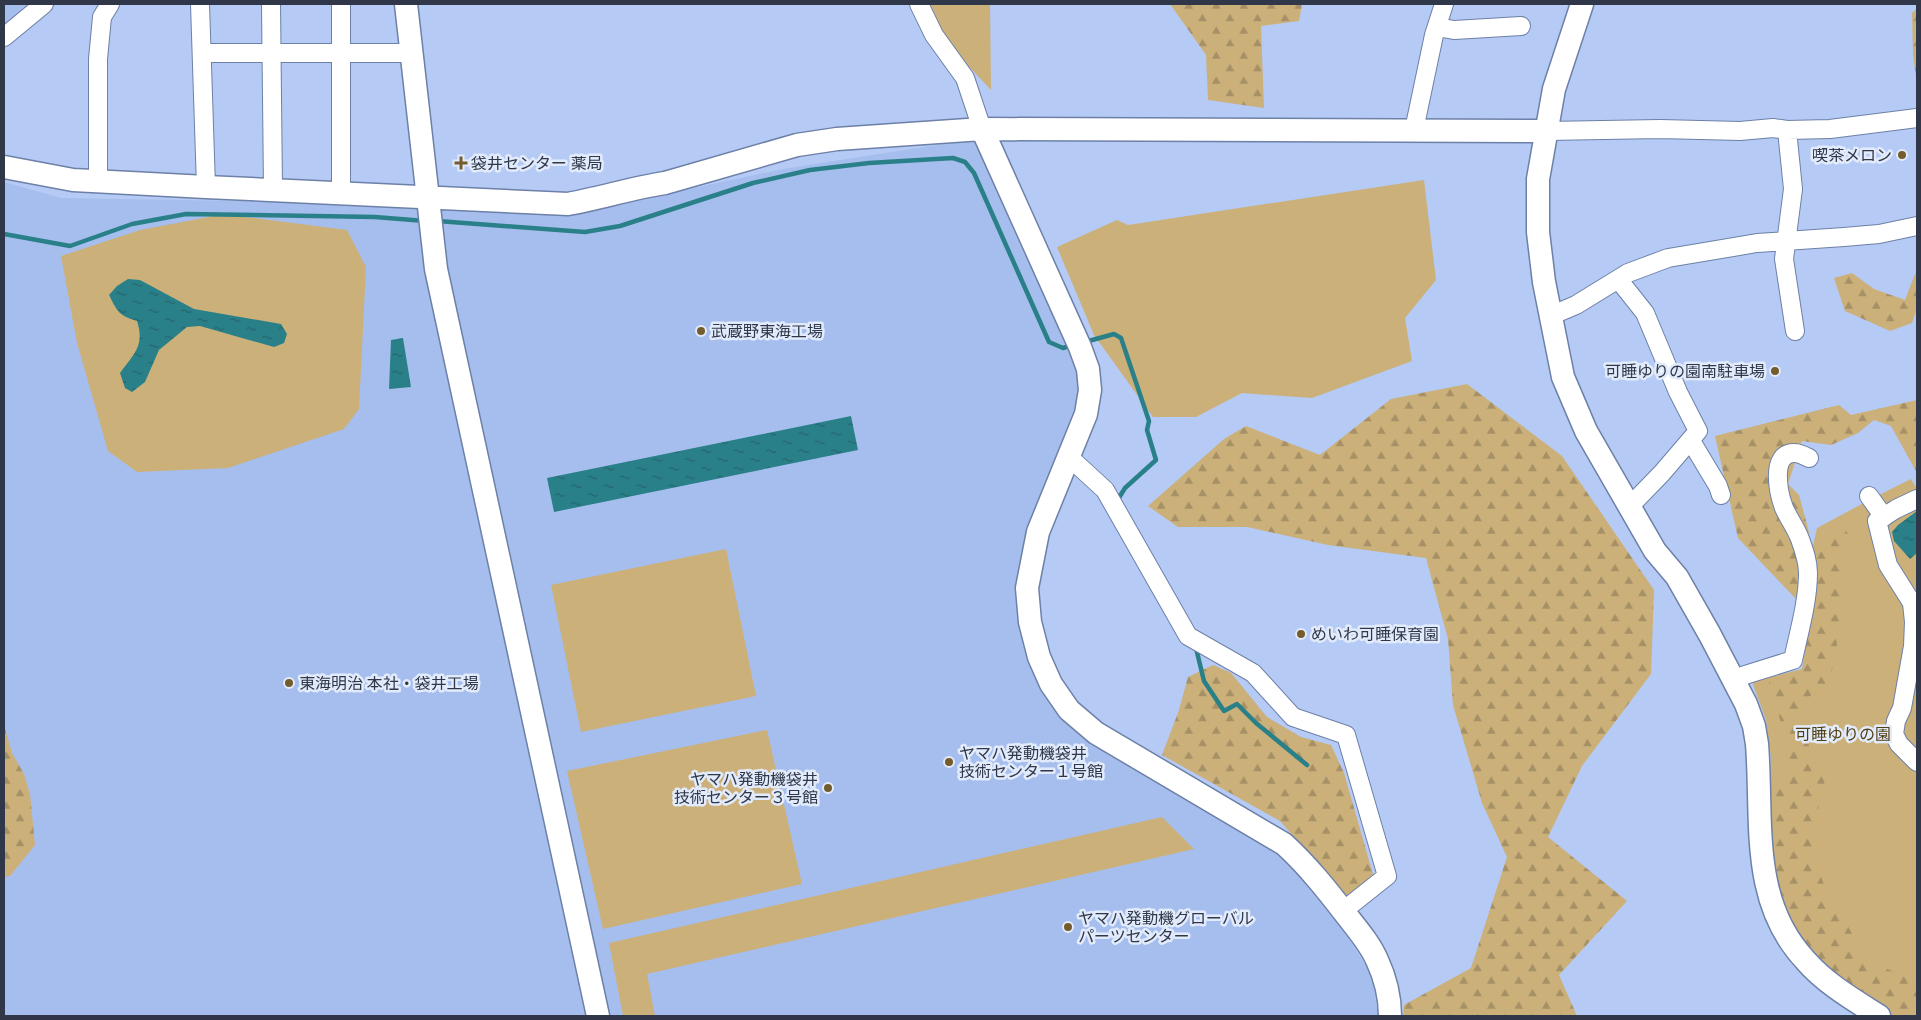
<svg xmlns="http://www.w3.org/2000/svg" width="1921" height="1020" font-family="'IBM Plex Sans','Noto Sans JP',sans-serif">
  <style>
    .built { fill: #a6beee }
    .green { fill: #ccb079 }
    .forest { fill: url(#forest-firs) }
    .water { fill: url(#water-ripples) }
    .lines { fill: none; stroke-linecap: round; stroke-linejoin: round }
    .stream { stroke: #2a8089; stroke-width: 4.5 }
    .minor-casing { stroke: #6d80a7; stroke-width: 20 }
    .tertiary-casing { stroke: #6d80a7; stroke-width: 25 }
    .minor { stroke: #fff; stroke-width: 18 }
    .tertiary { stroke: #fff; stroke-width: 22 }
    .poi-dot { fill: #745d2d; stroke: #e2ebfc; stroke-width: 2 }
    .labels { text-anchor: middle; dominant-baseline: central; stroke-width: 5; stroke-linejoin: round; paint-order: stroke }
    .poi-label { font-size: 16px; fill: #2f3748; stroke: #e2ebfc; text-anchor: start }
    .park-label { font-size: 16px; fill: #533f12; stroke: #e2ebfc }
  </style>
  <defs>
    <pattern id="forest-firs" width="22" height="20" patternUnits="userSpaceOnUse" patternTransform="scale(1.25)"><rect width="22" height="20" fill="#ccb079"/><path d="M5 1l3.5 6h-7zM16 11l3.5 6h-7z" fill="#a69065"/></pattern>
    <pattern id="water-ripples" width="26" height="14" patternUnits="userSpaceOnUse" patternTransform="scale(1.25)"><rect width="26" height="14" fill="#2a8089"/><path d="M2 4q2-2 4 0t4 0M15 11q2-2 4 0t4 0" fill="none" stroke="#23646c"/></pattern>
  </defs>
  <rect width="100%" height="100%" fill="#b5caf4"/>
  <!-- built -->
  <path class="built" d="M 4,4 L 30,4 L 4,24 Z
    M 975,139 L 1063,330 L 1080,380 L 1081,405 L 1025,543 L 1017,601 L 1032,671 L 1057,712 L 1083,737 L 1268,846 L 1329,907 L 1372,976 L 1378,1016 L 4,1016 L 4,182 L 61,198 L 310,202 L 436,207 L 567,215 L 783,169 Z"/>
  <!-- green -->
  <path class="green" d="M 930,4 L 990,4 L 991,90 L 948,44 Z
    M 1424,180 L 1436,280 L 1405,318 L 1412,361 L 1312,398 L 1242,393 L 1196,417 L 1153,417 L 1094,335 L 1057,247 L 1117,220 L 1128,225 Z
    M 219,215 L 238,216 L 347,230 L 366,267 L 359,409 L 344,429 L 228,468 L 137,472 L 108,451 L 77,343 L 61,256 L 140,230 Z
    M 1911,479 L 1915,486 L 1917,485 L 1917,984 L 1870,996 L 1823,961 L 1793,923 L 1774,880 L 1768,803 L 1771,757 L 1766,720 L 1752,682 L 1802,669 L 1814,597 L 1811,555 L 1817,528 L 1873,498 Z
    M 726,549 L 756,696 L 581,732 L 551,585 Z
    M 767,730 L 802,884 L 603,929 L 567,771 Z
    M 1162,817 L 1194,849 L 647,974 L 655,1016 L 623,1016 L 609,943 Z"/>
  <!-- forest -->
  <path class="forest" d="M 1170,4 L 1302,4 L 1299,21 L 1261,26 L 1264,108 L 1208,100 L 1206,55 Z
    M 1917,8 L 1917,86 L 1913,54 L 1912,13 Z
    M 1852,273 L 1874,289 L 1905,300 L 1915,274 L 1917,274 L 1917,308 L 1912,323 L 1890,331 L 1845,311 L 1834,278 Z
    M 1467,384 L 1562,456 L 1654,590 L 1651,674 L 1582,766 L 1548,837 L 1627,901 L 1559,975 L 1577,1016 L 1403,1016 L 1404,1005 L 1471,968 L 1507,857 L 1482,803 L 1453,705 L 1448,639 L 1426,558 L 1328,545 L 1247,527 L 1178,527 L 1148,506 L 1224,439 L 1246,426 L 1320,455 L 1391,399 Z
    M 1917,400 L 1917,473 L 1891,426 L 1874,420 L 1858,433 L 1831,445 L 1802,441 L 1788,484 L 1799,495 L 1809,532 L 1796,599 L 1738,538 L 1715,436 L 1839,405 L 1851,415 Z
    M 1839,522 L 1852,539 L 1844,556 L 1841,610 L 1835,660 L 1829,680 L 1811,695 L 1802,708 L 1800,724 L 1812,753 L 1827,772 L 1816,817 L 1814,858 L 1832,906 L 1848,926 L 1865,959 L 1917,982 L 1917,1016 L 1854,1016 L 1864,996 C 1842,979 1807,949 1793,926 C 1790,920 1788,913 1786,908 C 1772,869 1773,830 1771,789 L 1788,771 L 1781,723 L 1769,682 L 1803,671 L 1818,539 Z
    M 1213,665 L 1231,673 L 1267,717 L 1301,737 L 1331,745 L 1344,773 L 1374,878 L 1348,899 L 1280,821 L 1162,755 L 1179,710 L 1188,677 Z
    M 4,725 L 12,753 L 24,774 L 30,794 L 35,845 L 10,876 L 4,877 Z"/>
  <!-- water -->
  <path class="water" d="M 128,279 L 140,280 L 194,309 L 281,324 L 287,334 L 284,343 L 274,347 L 200,326 L 187,327 L 159,350 L 145,382 L 132,392 L 125,388 L 120,373 C 134,354 145,346 137,321 C 119,316 117,311 109,295 L 117,286 Z
    M 403,338 L 411,387 L 389,389 L 391,340 Z
    M 851,416 L 858,450 L 554,512 L 547,478 Z
    M 1917,511 L 1917,553 L 1910,559 L 1894,541 L 1892,532 L 1898,525 Z"/>
  <g class="lines">
    <!-- stream -->
    <path class="stream" d="M 438,221 L 585,232 L 620,226 L 753,183 L 810,170 L 869,163 L 953,158 L 965,162 L 974,173 L 1049,342 L 1063,348 L 1073,345
      M 4,234 L 70,246 L 132,224 L 186,214 L 375,217 L 425,221
      M 1085,342 L 1114,334 L 1121,338 L 1149,421 L 1147,430 L 1156,460 L 1125,488 L 1117,501
      M 1194,646 L 1196,648 L 1204,681 L 1224,711 L 1237,704 L 1256,723 L 1307,765"/>
    <defs>
      <path id="minor" d="M 200,4 L 206,187
        M 271,4 L 273,190
        M 341,4 L 341,193
        M 919,4 L 934,35 L 965,78 L 982,129
        M 1437,27 L 1454,30 L 1521,26
        M 4,37 L 44,4
        M 202,53 L 411,53
        M 1414,130 L 1434,35 L 1444,4
        M 1787,130 L 1793,189 L 1784,259 L 1795,331
        M 1547,131 L 1660,129 L 1740,131 L 1773,128 L 1787,130 L 1830,129 L 1917,118
        M 98,180 L 98,59 L 102,17 L 110,4
        M 1618,279 L 1645,313 L 1678,392 L 1698,431 L 1662,473 L 1630,506
        M 1550,316 L 1576,305 L 1628,273 L 1668,258 L 1757,243 L 1844,237 L 1879,234 L 1917,226
        M 1689,442 L 1694,446 L 1718,486 L 1721,495
        M 1069,457 L 1105,490 L 1188,636 L 1253,673 L 1293,717 L 1346,735 L 1387,876 L 1343,911
        M 1869,496 L 1884,517
        M 1917,499 L 1896,509 L 1877,521 L 1888,565 L 1912,603 L 1914,622 L 1913,646 L 1902,708 L 1896,721 L 1894,734 L 1899,744 L 1917,762
        M 1734,680 L 1745,675 L 1793,660 C 1799,632 1808,601 1808,573 C 1808,561 1804,550 1800,539 C 1796,528 1789,519 1784,508 C 1779,495 1769,452 1795,453 C 1799,453 1805,456 1809,458"/>
      <path id="tertiary" d="M 406,4 L 436,269 L 598,1016
        M 1582,4 L 1554,89 L 1538,179 L 1538,232 L 1544,282 L 1563,377 L 1586,431 L 1655,551 L 1677,577 L 1710,635 L 1746,704 L 1754,726 L 1757,744 C 1763,820 1749,901 1806,961 C 1826,984 1854,1000 1879,1016
        M 982,129 L 1080,347 L 1088,369 L 1090,390 L 1086,414 L 1038,532 L 1027,588 L 1030,622 L 1039,657 L 1051,684 L 1069,710 L 1096,733 L 1284,844 C 1308,866 1327,890 1347,916 C 1358,930 1370,944 1377,960 C 1385,977 1390,998 1390,1016
        M 4,167 L 73,180 L 206,187 L 568,204 C 601,198 632,188 665,183 L 797,145 L 837,139 L 982,129 L 1547,131"/>
    </defs>
    <!-- minor casing -->
    <use href="#minor" class="minor-casing"/>
    <!-- tertiary casing -->
    <use href="#tertiary" class="tertiary-casing"/>
    <!-- minor -->
    <use href="#minor" class="minor"/>
    <!-- tertiary -->
    <use href="#tertiary" class="tertiary"/>
  </g>
  <!-- markers -->
  <g class="poi-dot">
    <circle cx="1902" cy="155" r="5"/>
    <path d="M458.5 155.5h5v5h5v5h-5v5h-5v-5h-5v-5h5z"/>
    <circle cx="701" cy="331" r="5"/>
    <circle cx="1775" cy="371" r="5"/>
    <circle cx="1301" cy="634" r="5"/>
    <circle cx="289" cy="683" r="5"/>
    <circle cx="949" cy="762" r="5"/>
    <circle cx="828" cy="788" r="5"/>
    <circle cx="1068" cy="927" r="5"/>
  </g>
  <g class="labels">
    <!-- poi labels -->
    <g class="poi-label">
      <text x="1892" y="155" text-anchor="end">喫茶メロン</text>
      <text x="471" y="163">袋井センター 薬局</text>
      <text x="711" y="331">武蔵野東海工場</text>
      <text x="1765" y="371" text-anchor="end">可睡ゆりの園南駐車場</text>
      <text x="1311" y="634">めいわ可睡保育園</text>
      <text x="299" y="683">東海明治 本社・袋井工場</text>
      <text x="959" y="753">ヤマハ発動機袋井<tspan x="959" dy="18">技術センター１号館</tspan></text>
      <text x="818" y="779" text-anchor="end">ヤマハ発動機袋井<tspan x="818" dy="18">技術センター３号館</tspan></text>
      <text x="1078" y="918">ヤマハ発動機グローバル<tspan x="1078" dy="18">パーツセンター</tspan></text>
    </g>
    <!-- park labels -->
    <g class="park-label">
      <text x="1843" y="734">可睡ゆりの園</text>
    </g>
  </g>
  <!-- border -->
  <rect width="1921" height="1020" fill="none" stroke="#2f3748" stroke-width="10"/>
</svg>
